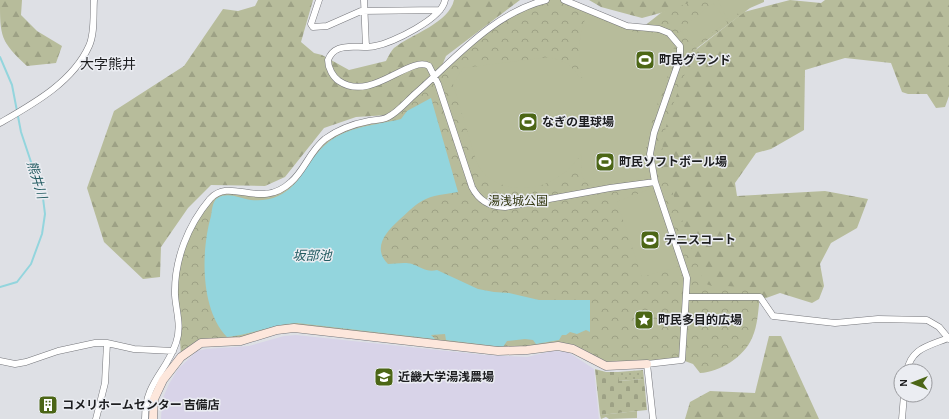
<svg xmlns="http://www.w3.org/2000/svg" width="949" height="419" font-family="'Alegreya Sans','Noto Sans JP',sans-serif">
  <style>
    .education { fill: #d8d3e8 }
    .grass { fill: url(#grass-dots) }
    .forest { fill: url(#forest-firs) }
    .cemetery { fill: url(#cemetery-stones) }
    .park { fill: url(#park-crowns) }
    .garden { fill: #b7bc9b }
    .water { fill: #93d5dd }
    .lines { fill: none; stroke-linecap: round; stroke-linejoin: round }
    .stream { stroke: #93d5dd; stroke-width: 2 }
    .street-casing { stroke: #75767b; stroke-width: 7 }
    .secondary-casing { stroke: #75767b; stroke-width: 9 }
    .street { stroke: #fff; stroke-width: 6 }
    .secondary { stroke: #fde7dc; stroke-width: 8 }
    .labels { text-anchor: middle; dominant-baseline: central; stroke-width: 3; stroke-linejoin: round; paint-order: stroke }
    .poi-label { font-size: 12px; font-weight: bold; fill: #1d1e20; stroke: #ebedf2; text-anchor: start }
    .park-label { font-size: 12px; fill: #333811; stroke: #ebedf2 }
    .water-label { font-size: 13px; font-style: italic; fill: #235b61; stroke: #ebedf2 }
    .quarter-label { font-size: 14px; fill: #1d1e20; stroke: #ebedf2 }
  </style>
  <defs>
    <pattern id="grass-dots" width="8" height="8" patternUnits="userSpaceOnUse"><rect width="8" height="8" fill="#b7bc9b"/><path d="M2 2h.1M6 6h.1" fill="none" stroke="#9da185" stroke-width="1.8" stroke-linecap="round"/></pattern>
    <pattern id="forest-firs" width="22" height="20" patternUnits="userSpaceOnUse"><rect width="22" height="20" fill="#b7bc9b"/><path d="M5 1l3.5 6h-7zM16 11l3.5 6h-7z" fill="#9da185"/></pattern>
    <pattern id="cemetery-stones" width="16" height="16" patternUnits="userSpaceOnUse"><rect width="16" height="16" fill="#b7bc9b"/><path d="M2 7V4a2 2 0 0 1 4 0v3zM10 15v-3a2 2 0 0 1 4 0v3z" fill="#9da185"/></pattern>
    <pattern id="park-crowns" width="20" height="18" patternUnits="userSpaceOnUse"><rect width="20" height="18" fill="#b7bc9b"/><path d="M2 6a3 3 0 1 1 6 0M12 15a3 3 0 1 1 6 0" fill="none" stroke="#9da185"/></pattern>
  </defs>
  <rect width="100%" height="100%" fill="#dee0e5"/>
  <!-- education -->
  <path class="education" d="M 296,335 L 485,355 L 527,357 L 552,351 L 568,352 L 594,369 L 599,419 L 161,419 L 162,400 L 169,384 L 178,369 L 197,351 L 206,349 L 249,346 L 284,336 Z"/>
  <!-- grass -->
  <path class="grass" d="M 643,370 L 644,379 L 618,381 L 618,372 Z"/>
  <!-- forest -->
  <path class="forest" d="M 0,0 L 22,0 L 21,15 L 37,31 L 62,46 L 56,63 L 27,66 C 0,41 0,36 0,0 Z
    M 258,0 L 313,0 L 301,42 L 314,53 L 322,55 L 349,70 L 386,61 C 388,57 391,51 394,48 C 412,34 449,23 454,0 L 520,0 L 446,56 L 432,90 L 404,114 L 356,117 L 324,128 L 285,177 L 265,186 L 211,185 L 188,208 L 161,247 L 160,277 L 143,279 L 104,242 L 87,188 L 114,111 L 184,66 L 223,9 L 238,11 L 255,6 Z
    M 589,0 L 708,0 L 642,18 L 601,7 Z
    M 790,0 L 821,3 L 825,0 L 949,0 L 949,96 L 945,107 L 936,108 L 927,94 L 908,94 L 902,92 L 891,63 L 845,58 L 805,70 L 804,130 L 771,149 L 756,153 L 735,183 L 737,196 L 825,191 L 868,199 L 857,228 L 831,243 L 820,264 L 824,286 L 819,299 L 812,303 L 780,293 L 750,304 L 700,286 L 656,165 L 658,137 L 684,59 L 744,12 Z
    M 769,336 L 781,336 L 819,419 L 685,419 L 690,402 L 710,391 L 755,393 Z"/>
  <!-- cemetery -->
  <path class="cemetery" d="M 595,369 L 606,372 L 618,372 L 619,381 L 644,379 L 647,410 L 600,415 Z"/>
  <!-- park -->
  <path class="park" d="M 546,0 L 564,0 L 627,26 L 643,27 L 662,12 L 697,0 L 764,0 L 764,2 L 750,8 L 697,48 C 690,58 687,70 682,81 C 672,108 659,136 663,165 L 703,280 L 706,284 L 712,286 C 728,286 748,285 760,297 C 758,310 758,325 752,338 C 744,357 720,372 700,373 L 693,364 L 682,360 L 612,367 L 573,349 L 527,350 L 294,328 L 252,338 L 210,342 L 181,357 L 179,322 L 176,308 L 179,259 L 196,220 L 220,192 L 252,195 L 285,187 L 309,156 L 340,130 L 385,119 L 493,25 Z"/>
  <!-- garden -->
  <path class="garden" d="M 718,0 L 760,0 L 761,2 L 727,19 Z
    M 713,3 L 727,22 L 693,47 L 680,30 Z
    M 587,14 L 634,32 L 666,36 L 673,44 L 675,56 C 665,86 650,117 646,148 C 645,157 649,170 644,178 L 596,187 C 578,183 581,167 582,153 C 573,167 558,180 542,185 C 519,192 488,187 477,163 L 453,84 L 463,68 L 550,57 L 569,64 L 583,82 C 577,58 578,36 587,14 Z
    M 653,188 L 680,266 L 642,277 L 617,202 Z
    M 637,411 L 637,418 L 609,419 L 606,417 L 601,419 L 600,415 Z"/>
  <!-- water -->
  <path class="water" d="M 431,98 L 458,192 C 446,194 432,195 422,201 C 413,206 406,214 398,221 C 386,232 372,248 388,264 C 395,264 405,262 412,264 C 421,267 427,273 437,270 L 478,289 L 494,292 L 509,293 L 539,300 L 590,300 L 590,332 L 586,330 L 577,334 L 570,332 L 566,335 L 562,335 L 559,340 L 536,344 L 533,340 L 525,339 L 507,341 L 503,347 L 446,340 L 445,334 L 431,335 L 435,339 L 297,323 C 273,324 251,335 227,337 C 200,309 201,251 211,216 C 212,211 212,204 216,199 C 227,191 239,198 251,200 C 260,201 270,200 278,196 C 301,186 307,161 325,145 C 346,126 374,126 401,119 L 407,111 Z"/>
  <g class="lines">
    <!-- stream -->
    <path class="stream" d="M 0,57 L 12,85 L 21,132 L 43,198 L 45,214 L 42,234 L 31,264 L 17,282 L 0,287"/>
    <defs>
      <path id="street" d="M 319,0 L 311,24 L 313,27 L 327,26 L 361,11 L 440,10
        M 364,0 L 366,47
        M 445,0 C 442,19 392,43 375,46 C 363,49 349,44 338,49 C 333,51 330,55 328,60 C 328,68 333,77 339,81 C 371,103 409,55 429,66 L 438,84 L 472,187 C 479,201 490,207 505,207 L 610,188 L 655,182
        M 564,0 L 627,26 L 659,29 L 669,33 L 680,46 L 680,58 L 654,133 L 650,154 L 655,182 L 687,278 L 682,360 L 647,364 L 653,419
        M 0,123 C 33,104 73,82 89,46 C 95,33 93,14 94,0
        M 687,297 L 760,297 L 773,316 L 835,323 L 878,319 L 927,320 L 939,327 L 949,339
        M 0,361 L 15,364 L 26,362 L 58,351 L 95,343 L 107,343 L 134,349 L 173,351
        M 907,371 C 911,348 929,346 948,338
        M 96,419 L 105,383 L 107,343
        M 145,419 C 145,382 166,373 176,343 C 182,326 176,311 175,295 C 174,260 188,225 210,199 C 231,176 260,211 291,182 C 305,170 309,152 325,139 C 339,129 353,124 369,121 C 375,120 383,120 388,117 C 398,112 407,101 415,94 C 454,60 493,13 546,0
        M 902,419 L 904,395"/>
      <path id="secondary" d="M 153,419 L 154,399 L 163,380 L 181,357 L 201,343 L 241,341 L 277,330 L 294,328 L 498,351 L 527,350 L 558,346 L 573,349 L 606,366 L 647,364"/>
    </defs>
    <!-- street casing -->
    <use href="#street" class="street-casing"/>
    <!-- secondary casing -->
    <use href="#secondary" class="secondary-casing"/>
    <!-- street -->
    <use href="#street" class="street"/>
    <!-- secondary -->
    <use href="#secondary" class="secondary"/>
  </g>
  <!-- icons -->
  <defs>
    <symbol id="stadium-square" viewBox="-11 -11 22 22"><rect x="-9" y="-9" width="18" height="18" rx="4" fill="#4c6616" stroke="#ebedf2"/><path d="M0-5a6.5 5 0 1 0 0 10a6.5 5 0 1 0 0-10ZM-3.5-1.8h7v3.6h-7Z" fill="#fff"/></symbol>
    <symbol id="sight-square" viewBox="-11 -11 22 22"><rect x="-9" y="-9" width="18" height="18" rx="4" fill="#4c6616" stroke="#ebedf2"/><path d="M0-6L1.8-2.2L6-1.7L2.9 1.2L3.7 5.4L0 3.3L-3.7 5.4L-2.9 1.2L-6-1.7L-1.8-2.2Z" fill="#fff"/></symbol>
    <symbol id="university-square" viewBox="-11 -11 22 22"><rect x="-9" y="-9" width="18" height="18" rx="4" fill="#4c6616" stroke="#ebedf2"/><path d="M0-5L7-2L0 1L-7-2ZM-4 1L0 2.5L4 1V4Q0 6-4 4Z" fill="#fff"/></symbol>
    <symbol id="building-square" viewBox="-11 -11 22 22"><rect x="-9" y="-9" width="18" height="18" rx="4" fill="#4c6616" stroke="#ebedf2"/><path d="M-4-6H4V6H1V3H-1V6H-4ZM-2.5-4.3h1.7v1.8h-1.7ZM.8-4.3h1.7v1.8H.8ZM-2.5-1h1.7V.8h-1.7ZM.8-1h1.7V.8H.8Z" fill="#fff"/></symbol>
  </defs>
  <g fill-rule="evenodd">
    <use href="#stadium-square" x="634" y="49" width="22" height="22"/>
    <use href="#stadium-square" x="517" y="111" width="22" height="22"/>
    <use href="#stadium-square" x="594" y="151" width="22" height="22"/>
    <use href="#stadium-square" x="639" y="229" width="22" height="22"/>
    <use href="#sight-square" x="633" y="309" width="22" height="22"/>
    <use href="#university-square" x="373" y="366" width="22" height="22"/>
    <use href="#building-square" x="37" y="394" width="22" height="22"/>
  </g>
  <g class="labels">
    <!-- poi labels -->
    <g class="poi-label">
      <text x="659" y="60">町民グランド</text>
      <text x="542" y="122">なぎの里球場</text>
      <text x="619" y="162">町民ソフトボール場</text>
      <text x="664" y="240">テニスコート</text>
      <text x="658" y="320">町民多目的広場</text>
      <text x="398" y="377">近畿大学湯浅農場</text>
      <text x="62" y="405">コメリホームセンター 吉備店</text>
    </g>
    <!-- park labels -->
    <g class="park-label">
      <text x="518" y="201">湯浅城公園</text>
    </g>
    <!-- water labels -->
    <g class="water-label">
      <text transform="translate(36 180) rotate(73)">熊井川</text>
      <text x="312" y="256">坂部池</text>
    </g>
    <!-- quarter labels -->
    <g class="quarter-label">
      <text x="108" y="65">大字熊井</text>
    </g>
  </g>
  <!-- north arrow -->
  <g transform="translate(913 383) rotate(270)"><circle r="19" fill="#ebedf2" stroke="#999a9e"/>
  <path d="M0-3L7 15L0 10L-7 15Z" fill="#4c6616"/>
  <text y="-6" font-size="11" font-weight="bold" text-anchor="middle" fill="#1d1e20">N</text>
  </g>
</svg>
